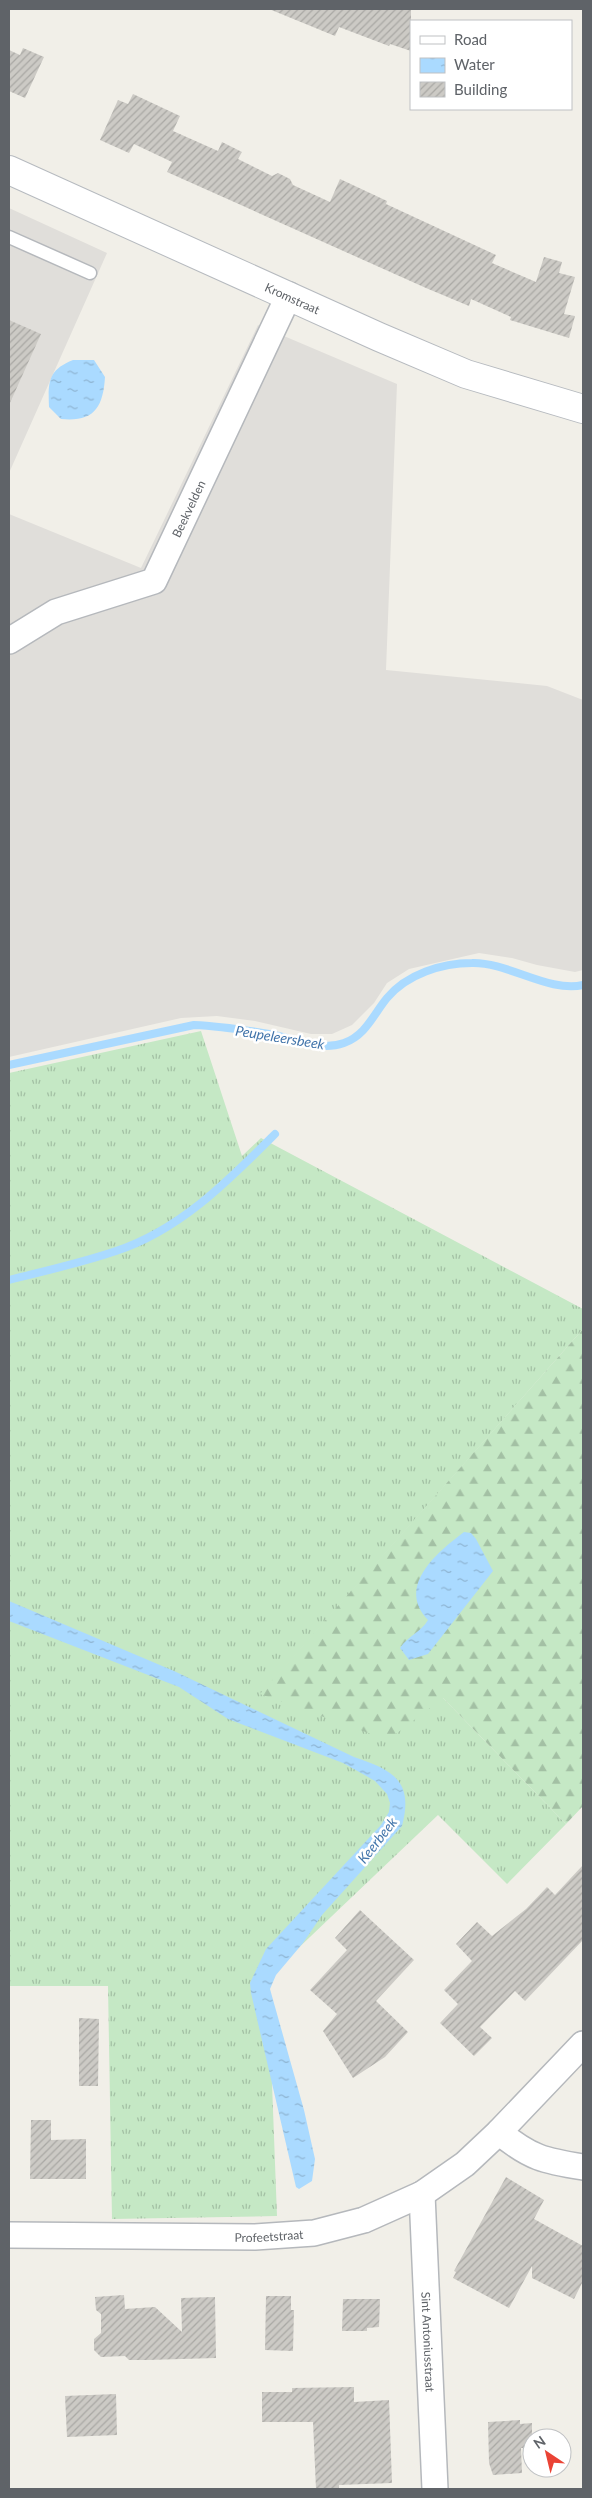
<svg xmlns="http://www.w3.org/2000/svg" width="592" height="2498" font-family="Lato,sans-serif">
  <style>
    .industrial { fill: #e0deda }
    .grass { fill: url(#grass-tufts) }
    .forest { fill: url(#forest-firs) }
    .water { fill: url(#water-ripples) }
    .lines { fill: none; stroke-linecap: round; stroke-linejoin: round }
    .stream { stroke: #aadaff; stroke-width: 8 }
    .building { fill: url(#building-hatch) }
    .service-casing { stroke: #b5b8bc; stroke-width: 15 }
    .minor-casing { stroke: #b5b8bc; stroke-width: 28 }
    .secondary-casing { stroke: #b6babf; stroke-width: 30 }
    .service { stroke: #fff; stroke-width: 12 }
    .minor { stroke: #fff; stroke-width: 25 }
    .secondary { stroke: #fff; stroke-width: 28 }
    .labels { text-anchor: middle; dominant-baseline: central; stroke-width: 5; stroke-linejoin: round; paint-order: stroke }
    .street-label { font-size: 12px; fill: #5f6368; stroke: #fff }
    .water-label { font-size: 14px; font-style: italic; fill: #4174aa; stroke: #fff }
  </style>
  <defs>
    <pattern id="grass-tufts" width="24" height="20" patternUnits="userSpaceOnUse" patternTransform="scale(1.25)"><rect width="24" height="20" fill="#c5e8c5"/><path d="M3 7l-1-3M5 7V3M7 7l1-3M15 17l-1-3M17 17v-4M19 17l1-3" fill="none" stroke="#a3c0a4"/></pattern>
    <pattern id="forest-firs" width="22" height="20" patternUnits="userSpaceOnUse" patternTransform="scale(1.25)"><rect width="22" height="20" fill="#c5e8c5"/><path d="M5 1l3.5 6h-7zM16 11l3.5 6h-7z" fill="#a3c0a4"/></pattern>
    <pattern id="water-ripples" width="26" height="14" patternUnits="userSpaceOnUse" patternTransform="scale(1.25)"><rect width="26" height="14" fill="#aadaff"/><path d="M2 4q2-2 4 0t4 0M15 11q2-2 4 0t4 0" fill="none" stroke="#8eb4d2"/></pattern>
    <pattern id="building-hatch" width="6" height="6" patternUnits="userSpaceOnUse" patternTransform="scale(1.25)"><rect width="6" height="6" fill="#cccac5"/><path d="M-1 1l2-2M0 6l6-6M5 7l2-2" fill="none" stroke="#a9a8a4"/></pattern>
  </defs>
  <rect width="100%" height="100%" fill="#f1efe8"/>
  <!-- industrial -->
  <path class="industrial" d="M 9,208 L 107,253 L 9,473 Z
    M 258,325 L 397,384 L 386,670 L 547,686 L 583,700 L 583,970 L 575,972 L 537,965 L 512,958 L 479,953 L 409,969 L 387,983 L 374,1003 L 352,1025 L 332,1034 L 311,1034 L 255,1021 L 217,1016 L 181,1018 L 9,1057 L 9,514 L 141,568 Z"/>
  <!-- grass -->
  <path class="grass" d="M 201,1031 L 242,1156 L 261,1138 L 583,1309 L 583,1329 L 261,1694 L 443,1698 L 566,1824 L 507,1884 L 438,1815 L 268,1977 L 277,2216 L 112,2219 L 108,1986 L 9,1986 L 9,1073 Z"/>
  <!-- forest -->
  <path class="forest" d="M 583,1329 L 583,1806 L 566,1824 L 443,1698 L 388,1740 L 260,1694 Z"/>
  <!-- water -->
  <path class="water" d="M 73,360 L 94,360 L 105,377 C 103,409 93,422 61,419 L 49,407 C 48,382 48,370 73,360 Z
    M 464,1532 L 471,1533 L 476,1539 L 493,1571 L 428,1654 L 409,1660 L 400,1648 C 408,1636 421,1632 428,1620 C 396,1587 436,1553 464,1532 Z
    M 9,1601 L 174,1671 L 354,1757 C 393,1770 414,1781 402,1826 L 322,1915 L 303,1943 L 276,1975 L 270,1989 L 304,2110 L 315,2159 L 312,2181 L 299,2189 L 296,2187 L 251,1993 L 250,1983 L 266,1949 L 381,1825 L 389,1812 L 390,1803 L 387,1794 L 375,1781 L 361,1773 L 343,1763 L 228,1719 L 179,1687 L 9,1621 Z"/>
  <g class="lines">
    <!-- stream -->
    <path class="stream" d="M 9,1065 L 194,1025 C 219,1026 245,1030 269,1034 C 294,1038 318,1052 344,1043 C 366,1035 373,1015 387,998 C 407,974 442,963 472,963 C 508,962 549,993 583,985
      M 9,1280 C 44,1271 81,1263 116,1251 C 180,1230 228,1181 275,1134"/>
  </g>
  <!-- building -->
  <path class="building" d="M 269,9 L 411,9 L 411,51 L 390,44 L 389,46 L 339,27 L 335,36 Z
    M 23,48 L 44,57 L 25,98 L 9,91 L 9,50 L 20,55 Z
    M 133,94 L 180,116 L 173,131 L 218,151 L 222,142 L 242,152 L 238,159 L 272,176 L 278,173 L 290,179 L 293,185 L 330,202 L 340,179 L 387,201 L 386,204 L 496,255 L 492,263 L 536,282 L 544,257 L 562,262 L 559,273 L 575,277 L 564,314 L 575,316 L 569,338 L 510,320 L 511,317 L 471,299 L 469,306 L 426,288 L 167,172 L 172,162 L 134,144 L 129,153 L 100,140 L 118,100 L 128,104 Z
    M 9,320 L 41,334 L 9,405 Z
    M 583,1865 L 583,1940 L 525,2001 L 515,1991 L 480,2027 L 492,2038 L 474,2056 L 440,2023 L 458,2004 L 444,1990 L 472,1961 L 456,1944 L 477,1922 L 492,1936 L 526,1909 L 547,1887 L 555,1895 Z
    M 360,1910 L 414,1960 L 376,2001 L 408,2032 L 385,2057 L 353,2078 L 323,2031 L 337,2014 L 310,1990 L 347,1950 L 335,1938 Z
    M 79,2018 L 99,2019 L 98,2086 L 79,2086 Z
    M 31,2120 L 51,2120 L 51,2140 L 86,2139 L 86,2179 L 30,2179 Z
    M 506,2177 L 544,2200 L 534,2219 L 583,2246 L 583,2281 L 574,2299 L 532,2278 L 532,2266 L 509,2308 L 453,2278 L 456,2272 L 454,2271 Z
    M 124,2295 L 125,2309 L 155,2307 L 182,2332 L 181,2298 L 215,2297 L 216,2358 L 148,2360 L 129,2360 L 125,2356 L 101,2357 L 94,2350 L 94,2339 L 101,2333 L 101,2314 L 96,2310 L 95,2297 Z
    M 266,2296 L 291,2296 L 291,2310 L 294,2310 L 293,2351 L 265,2350 Z
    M 343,2299 L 380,2299 L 379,2327 L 367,2328 L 367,2331 L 342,2331 Z
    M 354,2387 L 354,2402 L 389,2400 L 392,2483 L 339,2485 L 339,2489 L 316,2489 L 313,2422 L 262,2422 L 262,2392 L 292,2392 L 292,2388 Z
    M 116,2394 L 117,2435 L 67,2437 L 65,2396 Z
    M 520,2420 L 520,2424 L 532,2423 L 532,2448 L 521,2448 L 522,2473 L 493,2475 L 489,2463 L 488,2422 Z"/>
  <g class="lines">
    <defs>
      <path id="service" d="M 9,237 L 90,273"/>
      <g id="minor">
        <path id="s1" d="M 9,641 L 56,612 L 154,581 L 289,295"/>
        <path d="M 499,2132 C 530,2158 545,2161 583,2167"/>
        <path id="s2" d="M 422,2194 L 435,2489"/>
        <path id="s3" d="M 9,2235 L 255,2237 L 314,2233 L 364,2220 L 422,2194 L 465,2164 L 499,2132 L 583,2044"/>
      </g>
      <g id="secondary">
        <path id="s4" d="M 9,170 L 379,337 L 466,374 L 583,409"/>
      </g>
    </defs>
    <!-- service casing -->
    <use href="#service" class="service-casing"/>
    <!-- minor casing -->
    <use href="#minor" class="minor-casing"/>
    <!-- secondary casing -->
    <use href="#secondary" class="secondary-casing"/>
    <!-- service -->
    <use href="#service" class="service"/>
    <!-- minor -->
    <use href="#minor" class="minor"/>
    <!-- secondary -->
    <use href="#secondary" class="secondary"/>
  </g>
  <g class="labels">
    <!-- street labels -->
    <g class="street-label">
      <text stroke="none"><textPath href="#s4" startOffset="311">Kromstraat</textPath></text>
      <text stroke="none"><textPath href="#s1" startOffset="238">Beekvelden</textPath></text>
      <text stroke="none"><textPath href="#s3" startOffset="260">Profeetstraat</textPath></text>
      <text stroke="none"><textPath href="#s2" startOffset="148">Sint Antoniusstraat</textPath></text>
    </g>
    <!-- water labels -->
    <g class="water-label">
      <text transform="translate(280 1037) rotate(9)">Peupeleersbeek</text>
      <text transform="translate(377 1840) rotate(-52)">Keerbeek</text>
    </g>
  </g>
  <!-- border -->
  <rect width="592" height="2498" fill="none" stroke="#5f6368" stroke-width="20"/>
  <!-- legend -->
  <rect x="410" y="20" width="162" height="90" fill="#ffffff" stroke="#bfc1c3"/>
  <rect x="420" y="36" width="25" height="8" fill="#ffffff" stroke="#bfc1c3"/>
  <text x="454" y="45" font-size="15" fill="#5f6368">Road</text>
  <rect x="420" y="58" width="25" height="15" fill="url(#water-ripples)" stroke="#bfc1c3"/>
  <text x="454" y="70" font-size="15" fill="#5f6368">Water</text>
  <rect x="420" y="82" width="25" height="15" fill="url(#building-hatch)" stroke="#bfc1c3"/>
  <text x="454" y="95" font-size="15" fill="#5f6368">Building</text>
  <!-- north arrow -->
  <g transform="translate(547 2453) rotate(325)"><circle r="24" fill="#ffffff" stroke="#bfc1c3"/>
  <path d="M0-4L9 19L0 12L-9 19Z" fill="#ea4335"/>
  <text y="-8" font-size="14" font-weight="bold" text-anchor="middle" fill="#5f6368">N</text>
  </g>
</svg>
